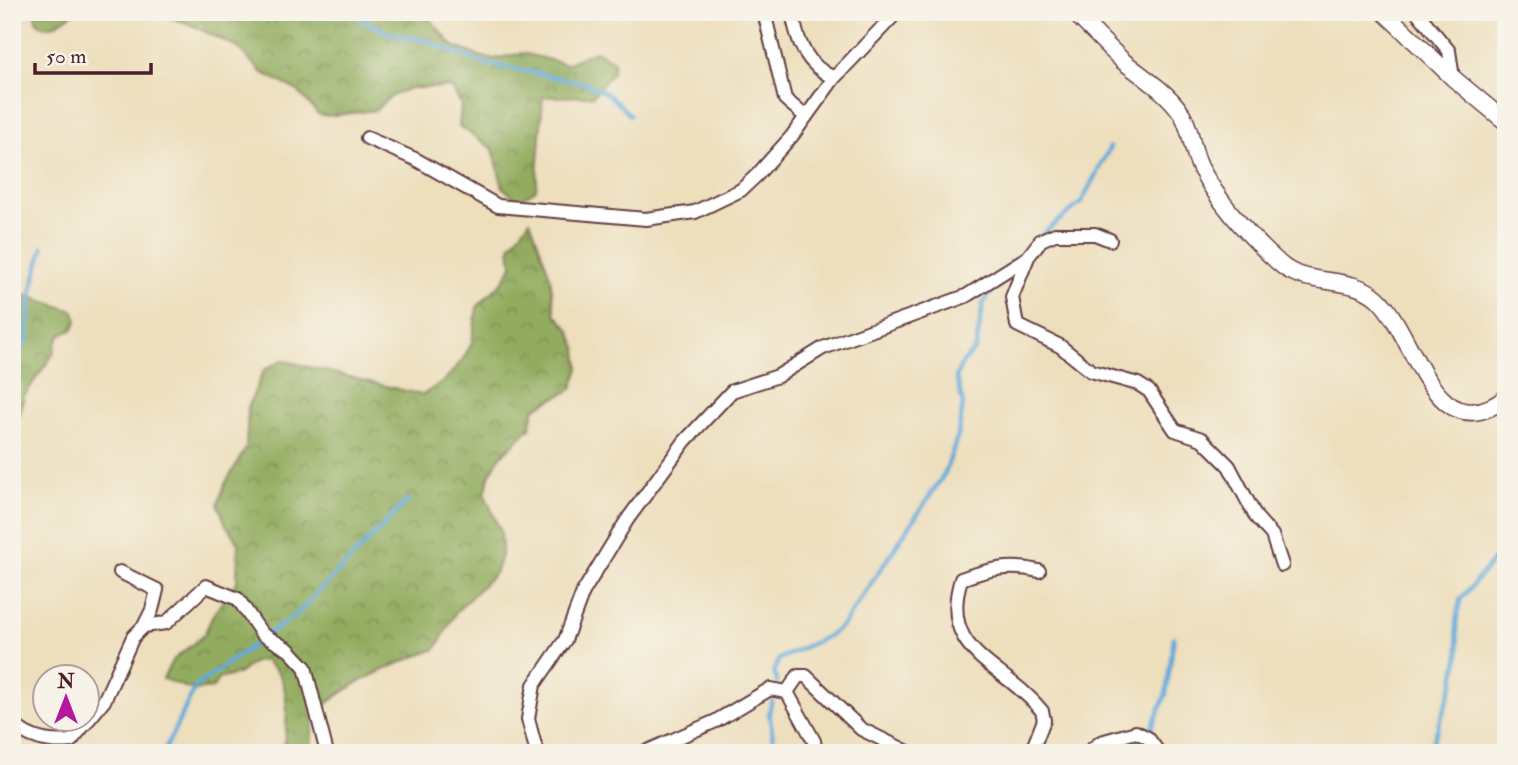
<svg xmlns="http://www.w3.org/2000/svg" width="1518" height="765" font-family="'IM FELL Double Pica',serif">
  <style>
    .forest { fill: url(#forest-crowns); stroke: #6e6644; stroke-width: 2 }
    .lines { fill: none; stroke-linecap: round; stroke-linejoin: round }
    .stream { stroke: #62aad9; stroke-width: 4.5 }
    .minor-casing { stroke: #623c41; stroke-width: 16 }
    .tertiary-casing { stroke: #623c41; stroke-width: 19 }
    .minor { stroke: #fff; stroke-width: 12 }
    .tertiary { stroke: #fff; stroke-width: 16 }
  </style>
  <defs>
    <pattern id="forest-crowns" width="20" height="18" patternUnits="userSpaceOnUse" patternTransform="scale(1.75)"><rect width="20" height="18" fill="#92ac5e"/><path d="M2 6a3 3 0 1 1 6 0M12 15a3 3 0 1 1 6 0" fill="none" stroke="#798b4e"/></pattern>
  </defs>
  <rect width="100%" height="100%" fill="#f7f3e8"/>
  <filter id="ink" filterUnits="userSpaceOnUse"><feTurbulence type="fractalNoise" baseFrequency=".0143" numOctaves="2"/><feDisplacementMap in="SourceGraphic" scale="14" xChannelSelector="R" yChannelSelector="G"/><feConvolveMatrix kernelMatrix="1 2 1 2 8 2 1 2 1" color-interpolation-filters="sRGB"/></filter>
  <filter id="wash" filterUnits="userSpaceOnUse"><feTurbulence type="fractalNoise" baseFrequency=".00686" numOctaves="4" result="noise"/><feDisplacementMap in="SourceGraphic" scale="28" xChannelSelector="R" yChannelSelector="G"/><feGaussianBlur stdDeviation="1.57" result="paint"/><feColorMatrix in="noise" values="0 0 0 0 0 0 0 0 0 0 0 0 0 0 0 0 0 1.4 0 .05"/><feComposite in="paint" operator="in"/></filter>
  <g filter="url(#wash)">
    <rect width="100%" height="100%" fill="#eddebc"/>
    <!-- forest -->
    <path class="forest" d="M 35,12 L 75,12 L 55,25 L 44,27 L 36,21 Z
      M 150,12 L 424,12 L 453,46 L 483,57 L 493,59 L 523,53 L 566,64 L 595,51 L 614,61 L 613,72 L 593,96 L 543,97 L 536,190 L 518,200 L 503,188 L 493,149 L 459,126 L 461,105 L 452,88 C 422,87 398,84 376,110 L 328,116 L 318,114 L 298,91 L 261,72 L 237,47 L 187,23 Z
      M 530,220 L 550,276 L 555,314 L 569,329 L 577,348 L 579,368 L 572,389 L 535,408 L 530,428 L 499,458 L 489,476 L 485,495 L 501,532 L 502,552 L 496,572 L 456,612 L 436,649 C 405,660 322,691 313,725 C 311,734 312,744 311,753 L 282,753 C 287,732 290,696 280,676 C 277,670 269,664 264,660 L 254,662 L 238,674 L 218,679 L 213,688 L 193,690 L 163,679 L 172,661 L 204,635 L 213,615 L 237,581 L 238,542 L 226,525 L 218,504 L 225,484 L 246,448 L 248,407 L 264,370 L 282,360 L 422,395 L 444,381 L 461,362 L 472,343 L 477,307 L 504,280 L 512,266 L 510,246 Z
      M 12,291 L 74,311 L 77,321 L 72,330 L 62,334 L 56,343 L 54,353 L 24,396 L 20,414 L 12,425 Z"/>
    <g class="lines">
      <!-- stream -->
      <path class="stream" d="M 346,12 L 391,34 L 424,40 L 479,62 L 585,83 L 609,95 L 630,115
        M 1041,235 L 1081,203 L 1110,147
        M 12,366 L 27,340 L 32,289 L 43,247
        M 777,682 L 774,672 L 779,659 L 830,635 L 843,625 L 945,473 L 958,435 L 963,404 L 956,377 L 961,365 L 976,348 L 983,304 L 997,283
        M 772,701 L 769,712 L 775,753
        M 1152,727 L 1166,694 L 1174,637
        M 163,753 L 196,686 L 298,613 L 408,500
        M 1134,753 L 1136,745
        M 1429,753 L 1454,681 L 1459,654 L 1456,624 L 1460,600 L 1506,545"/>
    </g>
  </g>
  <g filter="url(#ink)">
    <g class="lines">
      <defs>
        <path id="minor" d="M 764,12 L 785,99 L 806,117
          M 792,12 C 797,42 806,65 834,78
          M 1417,12 L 1449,51 L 1453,78
          M 367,138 L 415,159 L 498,206 L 646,219 L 695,212 L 741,190 L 757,175 L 792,136 L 834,78 L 897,12
          M 1028,257 L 1012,297 L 1017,325 L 1060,346 L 1091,371 L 1138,384 L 1149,391 L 1175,430 L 1202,439 L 1229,466 L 1256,517 L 1272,535 L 1282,565
          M 144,626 L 166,623 L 206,586 L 238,599 L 262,634 L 289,650 L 305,667 L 327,753
          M 12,722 C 27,739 50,743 71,741 L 104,701 L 133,637 L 144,626 L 152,610 L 157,590 L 120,572
          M 537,753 L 528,719 L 534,685 L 565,640 L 583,592 L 627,520 L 685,441 L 732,391 L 778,376 L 823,348 L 966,296 L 1028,257 L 1041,240 L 1055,234 L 1095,234 L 1110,240
          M 643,753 L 716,721 L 770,689 L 787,692
          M 816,753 L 814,741 L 787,692 L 798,676 L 806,676 L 861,729 L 910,753
          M 1031,753 L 1044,720 L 1042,711 C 1003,663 938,654 961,579 C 989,569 1010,564 1039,571
          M 1087,753 L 1101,742 L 1136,732 L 1148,738 L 1159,753"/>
        <path id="tertiary" d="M 1074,12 C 1090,28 1106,45 1123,61 C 1143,77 1168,92 1182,114 C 1192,131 1192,152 1201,169 C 1220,204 1250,237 1279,263 C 1305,288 1350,274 1377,298 C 1416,333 1432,452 1506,398
          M 1384,12 L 1453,78 L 1506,122"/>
      </defs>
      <!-- minor casing -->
      <use href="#minor" class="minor-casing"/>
      <!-- tertiary casing -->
      <use href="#tertiary" class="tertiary-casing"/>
      <!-- minor -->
      <use href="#minor" class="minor"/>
      <!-- tertiary -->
      <use href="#tertiary" class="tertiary"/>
    </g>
  </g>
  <!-- margin -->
  <rect width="1518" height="765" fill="none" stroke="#f7f3e8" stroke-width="42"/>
  <!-- north arrow -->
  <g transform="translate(66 698)"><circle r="33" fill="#f7f3e8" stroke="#b29e9c" stroke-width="2"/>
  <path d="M0-5L12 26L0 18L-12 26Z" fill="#b5179e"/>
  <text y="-10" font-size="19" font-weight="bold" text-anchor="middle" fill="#4a1f2b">N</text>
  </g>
  <!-- scale -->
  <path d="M35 63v10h116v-10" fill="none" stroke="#4a1f2b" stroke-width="3.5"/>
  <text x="46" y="63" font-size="21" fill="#4a1f2b" stroke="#f7f3e8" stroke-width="5" paint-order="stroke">50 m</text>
</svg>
